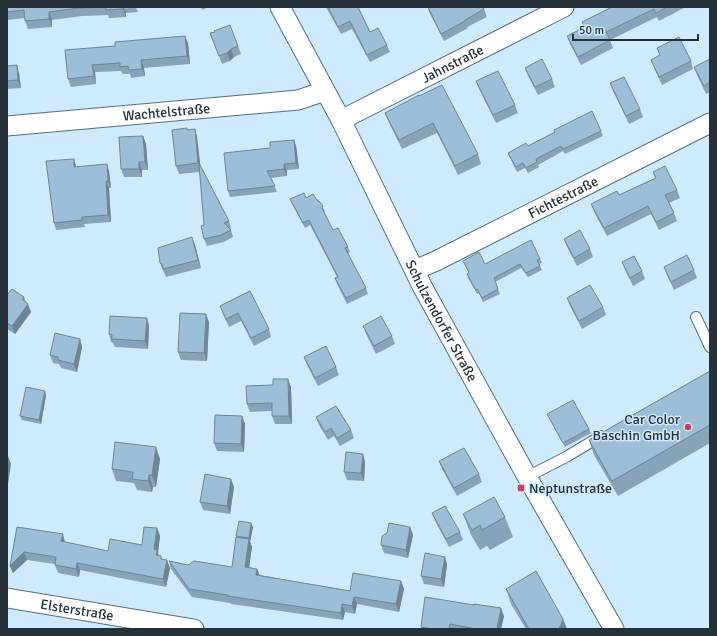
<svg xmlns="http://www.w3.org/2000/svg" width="717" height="636" font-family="Signika,sans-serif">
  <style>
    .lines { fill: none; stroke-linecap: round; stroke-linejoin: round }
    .lane-casing { stroke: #556f81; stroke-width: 12 }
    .street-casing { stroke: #556f81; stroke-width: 21 }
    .lane { stroke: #fff; stroke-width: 10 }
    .street { stroke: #fff; stroke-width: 19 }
    .wall { fill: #86a3b9 }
    .shaded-wall { fill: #6d8596 }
    .building { fill: #9cbed7; stroke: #6d8596 }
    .poi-dot { fill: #ce3e5d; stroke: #cdeaff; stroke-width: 1.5 }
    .labels { text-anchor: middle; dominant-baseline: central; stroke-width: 3; stroke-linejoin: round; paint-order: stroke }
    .street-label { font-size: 14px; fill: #253139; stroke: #cdeaff }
    .poi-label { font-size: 14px; fill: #253139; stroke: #cdeaff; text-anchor: end }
  </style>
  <rect width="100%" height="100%" fill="#cdeaff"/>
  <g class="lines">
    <defs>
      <path id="lane" d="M 696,317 L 710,347
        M 527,477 L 566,457 L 601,436"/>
      <g id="street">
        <path id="s1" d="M 280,7 L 341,120 L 422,286 L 530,482 L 614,629"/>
        <path id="s2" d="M 341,120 L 564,7"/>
        <path id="s3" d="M 7,126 L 298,100 L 325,91"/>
        <path id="s4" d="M 415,270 L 436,261 L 710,123"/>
        <path id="s5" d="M 7,598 L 194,629"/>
      </g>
    </defs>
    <!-- lane casing -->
    <use href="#lane" class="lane-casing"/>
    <!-- street casing -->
    <use href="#street" class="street-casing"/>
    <!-- lane -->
    <use href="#lane" class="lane"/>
    <!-- street -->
    <use href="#street" class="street"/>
  </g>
  <!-- wall -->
  <path class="wall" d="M 7,7 L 136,7 L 138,12 L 126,13 L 126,17 L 109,18 L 108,15 L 82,16 L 52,20 L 52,27 L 28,29 L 25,21 L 25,18 L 7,20 Z
    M 201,7 L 209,7 L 202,10 Z
    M 326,7 L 358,7 L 370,32 L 387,45 L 390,52 L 370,62 L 352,29 L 341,34 Z
    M 428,7 L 484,9 L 487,17 L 467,27 L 468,28 L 444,41 L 429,12 Z
    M 612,7 L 683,7 L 684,8 L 659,21 L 657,17 L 610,40 L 613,48 L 581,65 L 570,44 L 567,36 L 584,27 L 582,22 Z
    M 210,33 L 238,46 L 241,54 L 234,57 L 230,61 L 222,64 Z
    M 188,43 L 190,64 L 144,68 L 145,76 L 131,78 L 130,74 L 123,74 L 121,71 L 95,72 L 96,84 L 71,87 L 68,79 L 65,50 Z
    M 657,48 L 691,61 L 693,69 L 662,85 L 654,68 L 651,60 L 660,56 Z
    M 710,59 L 710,92 L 706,94 L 697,75 L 694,67 Z
    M 7,66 L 19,73 L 21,88 L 7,89 Z
    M 525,68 L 552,79 L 555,87 L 538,95 L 528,76 Z
    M 476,81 L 515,105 L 518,113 L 496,123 L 479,89 Z
    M 610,83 L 640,109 L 643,117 L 629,124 L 613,91 Z
    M 419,96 L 478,154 L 481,164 L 458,175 L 437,133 L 402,149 L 389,123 L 385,113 Z
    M 195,129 L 197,137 L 200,166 L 229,221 L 231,228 L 230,229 L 231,230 L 233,237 L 224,242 L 207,246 L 204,239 L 204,225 L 200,172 L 179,174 L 176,166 L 187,130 Z
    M 601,131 L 603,136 L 565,154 L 563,151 L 538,165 L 539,167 L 528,173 L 525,168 L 517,172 L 510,158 L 508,153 L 528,146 Z
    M 143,136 L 146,144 L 148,170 L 142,170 L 142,177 L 124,177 L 121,169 Z
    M 294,140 L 296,146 L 299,169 L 287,170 L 287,176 L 271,178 L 277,192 L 230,197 L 228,191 L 270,148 Z
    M 74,159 L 76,167 L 109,171 L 111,188 L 109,188 L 111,222 L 84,224 L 85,227 L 56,230 L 54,223 Z
    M 653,172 L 677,190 L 680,198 L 669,203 L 674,213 L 677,221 L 659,230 L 651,214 L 607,236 L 594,212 L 591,204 L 619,195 L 655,178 Z
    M 290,199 L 317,200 L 325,211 L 324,213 L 333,230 L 348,247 L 350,252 L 348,253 L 366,288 L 368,294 L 347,304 L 337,284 L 335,278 L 337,277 L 310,225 L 305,228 L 292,204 Z
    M 564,239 L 590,249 L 593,257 L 577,266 L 567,247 Z
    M 195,245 L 201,268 L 166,277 L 164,272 L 163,271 L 160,263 Z
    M 540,259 L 542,263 L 539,264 L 542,270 L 528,277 L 521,268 L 495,282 L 500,294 L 483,302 L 479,293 L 477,294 L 468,278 L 467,274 L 469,273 L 463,261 L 485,264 Z
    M 622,262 L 642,271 L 645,279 L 633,286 L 625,270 Z
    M 664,267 L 694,270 L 697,278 L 674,290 L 667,275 Z
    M 250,291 L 269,329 L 271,337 L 254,346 L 241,321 L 229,327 L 223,314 L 220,306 Z
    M 7,295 L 24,297 L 26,302 L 31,312 L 15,334 L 7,329 Z
    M 567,298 L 603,307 L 606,315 L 582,329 L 570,306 Z
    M 209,322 L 207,361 L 181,360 L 178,352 Z
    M 149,326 L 148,349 L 115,347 L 113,343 L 111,342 L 109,334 Z
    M 363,326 L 392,336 L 395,344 L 376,354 L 366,334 Z
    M 80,339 L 82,347 L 77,372 L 61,368 L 59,364 L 53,363 L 50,355 Z
    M 304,357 L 336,367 L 339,375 L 318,386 L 307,365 Z
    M 710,371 L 710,443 L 618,496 L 594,455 L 589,440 Z
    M 291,387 L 292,424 L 275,424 L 272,416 L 272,411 L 250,412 L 247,404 Z
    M 46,395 L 41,424 L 22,420 L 20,416 Z
    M 547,414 L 589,429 L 591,433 L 565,447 L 549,418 Z
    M 242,416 L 245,424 L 244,452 L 217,451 L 214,443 Z
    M 316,417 L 351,430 L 354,438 L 340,446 L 334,436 L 328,440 L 319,425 Z
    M 160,459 L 156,487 L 153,487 L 152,492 L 137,490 L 134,483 L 116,481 L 112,469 Z
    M 439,461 L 479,474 L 482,482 L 457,496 L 442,469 Z
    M 365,462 L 364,481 L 347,480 L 344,472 Z
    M 234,487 L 230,514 L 203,510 L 200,502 Z
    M 432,513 L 460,532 L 463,540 L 449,547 L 435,521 Z
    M 463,514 L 505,517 L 513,537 L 490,550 L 487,546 L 480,550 L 471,535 Z
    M 17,527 L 65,542 L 108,551 L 142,545 L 157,528 L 160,536 L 158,553 L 159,556 L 161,556 L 162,560 L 170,568 L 166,587 L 80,570 L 79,577 L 58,573 L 55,565 L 55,564 L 27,560 L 13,573 L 10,566 Z
    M 253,527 L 250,542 L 252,547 L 249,567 L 259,575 L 350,591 L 401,581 L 404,589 L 399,612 L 357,604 L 355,614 L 345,612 L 343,620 L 231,604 L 230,603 L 192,597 L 171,569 L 169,561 L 188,565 L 232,567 L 237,537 L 236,536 Z
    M 410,527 L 413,535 L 408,558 L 384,553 L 381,545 L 387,533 Z
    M 445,557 L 447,565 L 444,587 L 424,584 L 421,576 Z
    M 506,589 L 563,619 L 567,629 L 526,629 L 511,604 Z
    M 474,605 L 504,616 L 501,629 L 422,629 L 421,627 Z"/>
  <!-- shaded-wall -->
  <path class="shaded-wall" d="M 123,7 L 126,13 L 126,17 L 123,9 Z
    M 49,12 L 52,20 L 52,27 L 49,19 Z
    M 185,36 L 188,43 L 190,64 L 187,56 Z
    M 231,49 L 234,57 L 230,61 L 227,53 Z
    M 141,60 L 144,68 L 145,76 L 142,69 Z
    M 17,65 L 19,73 L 21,88 L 18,80 Z
    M 92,65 L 95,72 L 96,84 L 94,76 Z
    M 195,129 L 197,137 L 201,171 L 198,163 Z
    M 143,136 L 146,144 L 148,170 L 145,162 Z
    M 294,140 L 296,146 L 299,169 L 296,163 Z
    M 74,159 L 76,166 L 77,174 L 74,167 Z
    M 139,162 L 142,170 L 142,177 L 139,169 Z
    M 107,164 L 109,171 L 111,188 L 108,181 Z
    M 284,164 L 287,170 L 287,176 L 284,169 Z
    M 106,181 L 109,188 L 111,222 L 108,215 Z
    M 192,237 L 195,245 L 201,268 L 198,260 Z
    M 28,304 L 31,312 L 15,334 L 12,326 Z
    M 206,314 L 209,322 L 207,361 L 204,353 Z
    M 147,318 L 149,326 L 148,349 L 145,341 Z
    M 80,339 L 82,347 L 77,372 L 74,364 Z
    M 288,379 L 291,387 L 292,424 L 289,416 Z
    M 45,391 L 46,395 L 41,424 L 39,420 Z
    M 242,416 L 245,424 L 244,452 L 241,444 Z
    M 156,447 L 160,459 L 156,487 L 152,475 Z
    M 363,454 L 365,462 L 364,481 L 361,473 Z
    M 8,456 L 11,464 L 7,491 L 7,461 Z
    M 149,475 L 153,487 L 152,492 L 148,481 Z
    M 231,479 L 234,487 L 230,514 L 227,506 Z
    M 251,523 L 253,527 L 250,542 L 249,538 Z
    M 410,527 L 413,535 L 408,558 L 406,550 Z
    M 157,528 L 160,536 L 158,553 L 160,558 L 159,563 L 154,549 Z
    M 63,534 L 65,542 L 61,541 Z
    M 249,539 L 252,547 L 248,575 L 245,567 Z
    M 24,552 L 27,560 L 13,573 L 10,566 Z
    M 445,557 L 447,565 L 444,587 L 441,579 Z
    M 167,560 L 170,568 L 166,587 L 163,579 Z
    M 77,563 L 80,570 L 79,577 L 76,569 Z
    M 257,569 L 260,576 L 256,575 Z
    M 401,581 L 404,589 L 399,612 L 396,604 Z
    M 354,597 L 357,604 L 355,614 L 352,606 Z
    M 342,604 L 345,612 L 343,620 L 341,613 Z
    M 501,608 L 504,616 L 501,629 L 497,629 Z
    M 563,619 L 567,629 L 561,629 L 560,627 Z"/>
  <!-- building -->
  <path class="building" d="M 7,7 L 123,7 L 123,9 L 106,10 L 106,7 L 79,8 L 49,12 L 49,19 L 25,21 L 24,10 L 7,12 Z
    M 328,7 L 358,7 L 370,32 L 378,28 L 387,45 L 367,55 L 350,21 L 338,27 Z
    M 428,7 L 483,7 L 484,9 L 465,20 L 465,21 L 441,34 Z
    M 612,7 L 667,7 L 656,13 L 654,9 L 606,32 L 610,40 L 578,57 L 567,36 L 585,27 L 582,22 Z
    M 230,25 L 238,46 L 231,49 L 227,53 L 219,56 L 210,33 L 215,32 L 214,31 Z
    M 185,36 L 187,56 L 141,60 L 142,69 L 129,70 L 128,66 L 120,67 L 120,63 L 92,65 L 94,76 L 68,79 L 65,50 L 115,46 L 115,42 Z
    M 679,37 L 691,61 L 659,77 L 651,60 L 660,55 L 657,48 Z
    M 542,59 L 552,79 L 535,87 L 525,68 Z
    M 710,59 L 710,82 L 704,86 L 694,67 Z
    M 17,65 L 18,80 L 7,81 L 7,66 Z
    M 498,71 L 515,105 L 493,115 L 476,81 Z
    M 624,77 L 640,109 L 626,116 L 610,83 Z
    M 442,85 L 478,154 L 455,166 L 433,123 L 399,140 L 385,113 L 419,95 L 419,96 Z
    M 592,111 L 601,131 L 563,149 L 561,146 L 536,159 L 537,162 L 526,168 L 523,163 L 516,167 L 508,153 L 526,143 L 528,146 L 555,132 L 554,130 Z
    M 187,128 L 187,130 L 195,129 L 198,163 L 176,166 L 172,130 Z
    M 143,136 L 145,162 L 139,162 L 139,169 L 121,169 L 119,137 Z
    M 294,140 L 296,163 L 284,164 L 284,169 L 267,171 L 275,186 L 228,191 L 224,153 L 270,148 L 270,142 Z
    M 74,159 L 74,167 L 107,164 L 108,181 L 106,181 L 108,215 L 82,217 L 82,220 L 54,223 L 46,161 Z
    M 199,165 L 200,165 L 229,221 L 224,223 L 231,230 L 221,235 L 204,239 L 201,226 L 204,225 Z
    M 665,166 L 677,190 L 665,195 L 674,213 L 656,222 L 648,206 L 604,228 L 591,204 L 617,191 L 619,195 L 656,178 L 653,172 Z
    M 304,193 L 306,198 L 313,194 L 317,200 L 320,202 L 323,206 L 322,208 L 333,230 L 338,228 L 348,247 L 345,248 L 366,288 L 346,298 L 335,278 L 338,277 L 309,220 L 303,223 L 290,199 Z
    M 580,230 L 590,249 L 574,258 L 564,239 Z
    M 192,237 L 198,260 L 163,269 L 162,264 L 160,263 L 158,248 Z
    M 531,240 L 540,259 L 537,260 L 540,266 L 526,273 L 520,264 L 494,278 L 498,289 L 482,298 L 477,289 L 476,290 L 467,274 L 469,272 L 463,261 L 479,252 L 485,264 Z
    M 687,255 L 694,270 L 671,282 L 664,267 Z
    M 634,256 L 642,271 L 630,278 L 622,262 Z
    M 590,285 L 603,307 L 579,321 L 567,298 Z
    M 12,289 L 24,297 L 22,299 L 28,304 L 12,326 L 7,323 L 7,295 Z
    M 250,291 L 269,329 L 251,338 L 238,313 L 226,319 L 220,306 Z
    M 180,313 L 206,314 L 204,353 L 178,352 Z
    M 110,316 L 147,318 L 145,341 L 112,339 L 112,335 L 109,334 Z
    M 381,316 L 392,336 L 374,346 L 363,326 Z
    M 55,333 L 80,339 L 74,364 L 58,360 L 58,357 L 50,355 Z
    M 326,346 L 336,367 L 315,378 L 304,357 Z
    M 710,371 L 710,425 L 612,481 L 589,440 Z
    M 273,379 L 288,379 L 289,416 L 272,416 L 272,403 L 247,404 L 246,386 L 273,385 Z
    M 26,387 L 45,391 L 39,420 L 20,416 Z
    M 573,400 L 589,429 L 563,443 L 547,414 Z
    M 336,406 L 351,430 L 337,438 L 331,428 L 325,432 L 316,417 Z
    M 215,415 L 242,416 L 241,444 L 214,443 Z
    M 115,442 L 156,447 L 152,475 L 149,475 L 148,481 L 132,479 L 133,472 L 112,469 Z
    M 464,448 L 479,474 L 454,488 L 439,461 Z
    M 346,452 L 363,454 L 361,473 L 344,472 Z
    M 205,474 L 231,479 L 227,506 L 200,502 Z
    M 494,497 L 505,517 L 482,530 L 480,525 L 472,530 L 463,514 Z
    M 445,506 L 460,532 L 446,539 L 432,513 Z
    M 239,521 L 251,523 L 249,538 L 236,536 Z
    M 389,523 L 410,527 L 406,550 L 381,545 L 382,536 L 387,533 Z
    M 17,527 L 63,534 L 61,541 L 108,551 L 110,539 L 142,545 L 144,527 L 157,528 L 154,549 L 157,550 L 156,555 L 161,556 L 161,559 L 167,560 L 163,579 L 77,563 L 76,569 L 55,565 L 56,557 L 24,552 L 10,566 Z
    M 236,537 L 249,539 L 245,567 L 257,569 L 256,575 L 350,591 L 353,573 L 401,581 L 396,604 L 354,597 L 352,606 L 342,604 L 341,613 L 228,596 L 228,595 L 189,589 L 169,561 L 188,565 L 194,561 L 232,567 Z
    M 425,553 L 445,557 L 441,579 L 421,576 Z
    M 536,571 L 563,619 L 560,627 L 558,629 L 529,629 L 506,589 Z
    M 425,597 L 474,605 L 474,604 L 501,608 L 497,629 L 476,629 L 450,624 L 449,629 L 434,629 L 421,627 Z"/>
  <!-- markers -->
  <g class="poi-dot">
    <circle cx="688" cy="427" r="4"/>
    <rect x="517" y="484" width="8" height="8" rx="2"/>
  </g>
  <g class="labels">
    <!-- street labels -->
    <g class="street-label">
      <text stroke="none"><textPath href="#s2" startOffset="125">Jahnstraße</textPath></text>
      <text stroke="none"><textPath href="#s3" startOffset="160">Wachtelstraße</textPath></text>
      <text stroke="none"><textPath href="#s4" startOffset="165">Fichtestraße</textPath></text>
      <text stroke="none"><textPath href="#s1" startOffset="353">Schulzendorfer Straße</textPath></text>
      <text stroke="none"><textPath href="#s5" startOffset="71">Elsterstraße</textPath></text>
    </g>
    <!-- poi labels -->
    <g class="poi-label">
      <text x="680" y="419">Car Color<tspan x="680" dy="16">Baschin GmbH</tspan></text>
      <text x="529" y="488" text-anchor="start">Neptunstraße</text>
    </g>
  </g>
  <!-- border -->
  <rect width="717" height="636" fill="none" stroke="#253139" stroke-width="16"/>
  <!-- scale -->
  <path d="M573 34v6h125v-6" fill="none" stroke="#253139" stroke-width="2"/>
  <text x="579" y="34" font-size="12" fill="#253139" stroke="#cdeaff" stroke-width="3" paint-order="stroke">50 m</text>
</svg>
